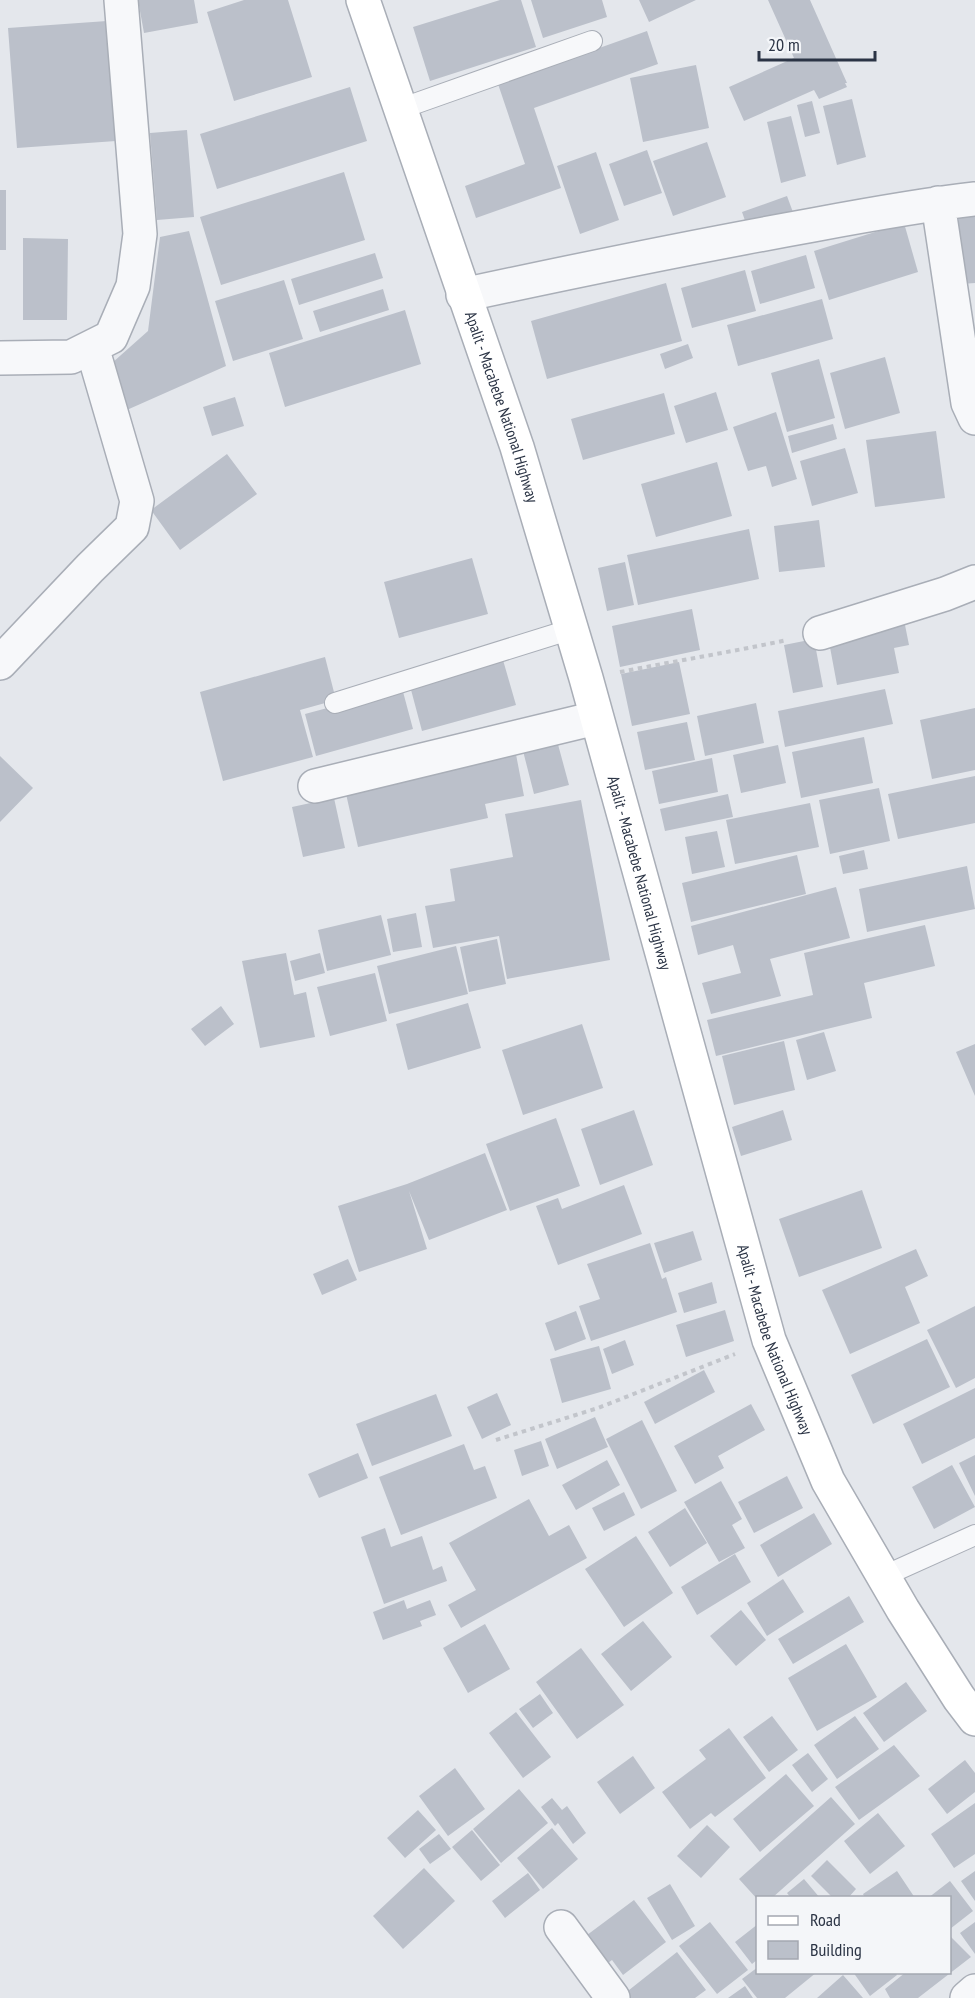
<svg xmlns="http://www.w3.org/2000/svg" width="975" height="1998" font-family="'PT Sans Narrow',sans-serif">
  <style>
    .building { fill: #bbc0ca }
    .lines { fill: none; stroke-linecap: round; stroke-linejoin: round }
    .service-casing { stroke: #a9aeb7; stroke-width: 22 }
    .minor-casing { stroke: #a9aeb7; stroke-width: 36 }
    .secondary-casing { stroke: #a9aeb7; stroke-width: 36 }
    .path { stroke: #c2c5cb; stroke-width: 4; stroke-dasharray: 4.5 4.5; stroke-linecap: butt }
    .service { stroke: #f7f8fa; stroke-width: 20 }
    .minor { stroke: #f7f8fa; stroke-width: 33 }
    .secondary { stroke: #fff; stroke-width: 33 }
    .labels { text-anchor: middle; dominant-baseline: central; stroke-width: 4.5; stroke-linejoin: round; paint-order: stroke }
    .street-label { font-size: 16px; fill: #2b3445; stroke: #f4f6f9 }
  </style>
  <rect width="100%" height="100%" fill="#e4e7ec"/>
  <!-- building -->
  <path class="building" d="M 138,0 L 194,0 L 198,23 L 144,33 Z
    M 244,0 L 288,0 L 312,77 L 234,101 L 207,12 Z
    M 500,0 L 521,0 L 536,47 L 430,81 L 413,27 Z
    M 531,0 L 602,0 L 607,17 L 543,38 Z
    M 639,0 L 696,0 L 649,22 Z
    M 768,0 L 810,0 L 847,83 L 845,83 L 847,87 L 819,99 L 814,90 L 744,121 L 729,87 L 794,58 Z
    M 107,21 L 116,141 L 17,148 L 8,28 Z
    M 647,31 L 658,64 L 534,108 L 561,188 L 476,218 L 465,186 L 525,164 L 498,84 Z
    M 696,65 L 709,128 L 643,142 L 630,78 Z
    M 350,87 L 367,141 L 217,189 L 200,134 Z
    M 852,99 L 866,157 L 837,165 L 823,106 Z
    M 812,101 L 820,133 L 805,137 L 797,105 Z
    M 791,116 L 806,176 L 781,183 L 767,122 Z
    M 187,130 L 194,217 L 157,220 L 150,133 Z
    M 707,142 L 726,197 L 673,216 L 653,161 Z
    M 647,150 L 662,193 L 624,206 L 609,164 Z
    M 596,152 L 619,220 L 580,234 L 557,166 Z
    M 344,172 L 365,240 L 221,285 L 200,217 Z
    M 0,190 L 6,190 L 6,250 L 0,250 Z
    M 787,196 L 794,215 L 749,232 L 742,212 Z
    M 975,212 L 975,283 L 961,284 L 958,213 Z
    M 904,223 L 918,272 L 829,300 L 814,251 Z
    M 189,231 L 226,366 L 120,413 L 103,371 L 148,331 L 160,237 Z
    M 23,238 L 68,239 L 67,320 L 23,320 Z
    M 375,253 L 383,278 L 299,305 L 291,279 Z
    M 806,255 L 815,288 L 760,304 L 751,271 Z
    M 745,270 L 756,311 L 692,328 L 681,288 Z
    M 284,280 L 303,339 L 233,361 L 215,301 Z
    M 666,283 L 682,341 L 547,379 L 531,321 Z
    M 383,289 L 389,310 L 320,332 L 313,311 Z
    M 822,299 L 833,339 L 738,366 L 727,325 Z
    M 405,310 L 421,364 L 285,407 L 269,353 Z
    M 688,344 L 693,358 L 665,369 L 660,354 Z
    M 885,357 L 900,413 L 845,429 L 830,373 Z
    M 819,359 L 835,418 L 787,432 L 771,373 Z
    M 716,392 L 728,430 L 686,443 L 674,406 Z
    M 664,393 L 675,434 L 583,460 L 571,419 Z
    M 235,397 L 244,426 L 212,436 L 203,407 Z
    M 776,412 L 797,479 L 772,487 L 766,466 L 748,471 L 733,427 Z
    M 833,424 L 837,439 L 792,453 L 788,436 Z
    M 936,431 L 945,498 L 875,507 L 866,440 Z
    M 845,448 L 858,493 L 812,506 L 800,461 Z
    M 227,454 L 257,494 L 180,550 L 151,510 Z
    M 717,462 L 732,516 L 656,537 L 641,484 Z
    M 819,520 L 825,567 L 779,572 L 774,526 Z
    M 749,529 L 759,579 L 638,605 L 627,555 Z
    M 472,558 L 488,614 L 399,638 L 384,582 Z
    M 625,562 L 634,605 L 607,611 L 598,568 Z
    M 692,609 L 700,650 L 620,667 L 612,626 Z
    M 903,615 L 909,645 L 894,648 L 899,673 L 837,685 L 827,631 Z
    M 814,639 L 823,687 L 793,693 L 784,645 Z
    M 325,657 L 336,700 L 300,710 L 313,757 L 223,781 L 200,692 Z
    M 503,660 L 516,705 L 422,731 L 410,686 Z
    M 679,662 L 690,714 L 632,726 L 621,674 Z
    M 402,688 L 413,729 L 316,756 L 305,714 Z
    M 885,689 L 893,724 L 785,747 L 778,711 Z
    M 756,703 L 764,743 L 705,756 L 697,716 Z
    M 975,708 L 975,770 L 932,779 L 920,720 Z
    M 687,722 L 695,760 L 645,770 L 637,732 Z
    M 556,737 L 569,785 L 534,794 L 522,747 Z
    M 864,737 L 873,783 L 801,798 L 792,752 Z
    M 514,744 L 524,796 L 485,804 L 488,818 L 358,847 L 344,785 Z
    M 778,745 L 786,783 L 741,793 L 733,755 Z
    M 0,756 L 33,788 L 0,822 Z
    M 712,758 L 718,792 L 659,804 L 652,771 Z
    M 975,776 L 975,823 L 898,839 L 888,794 Z
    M 879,788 L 890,841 L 830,854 L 819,800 Z
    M 728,794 L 733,817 L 665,831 L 660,809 Z
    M 334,798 L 345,848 L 303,857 L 292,807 Z
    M 581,800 L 610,960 L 507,979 L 499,936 L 433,948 L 425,906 L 455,901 L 450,869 L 513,857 L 505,814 Z
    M 810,803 L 819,847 L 735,864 L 726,820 Z
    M 717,831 L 725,867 L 692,874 L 685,837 Z
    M 864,850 L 868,869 L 843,874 L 839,856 Z
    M 797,855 L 806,894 L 691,922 L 682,883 Z
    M 967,866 L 975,909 L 867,932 L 859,889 Z
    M 836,887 L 850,938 L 770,959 L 781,996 L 711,1014 L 702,983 L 741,973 L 733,945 L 698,955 L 691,926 Z
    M 416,913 L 422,947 L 393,952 L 387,919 Z
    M 381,915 L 391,955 L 327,971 L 318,930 Z
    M 925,925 L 935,966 L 864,983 L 872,1018 L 716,1056 L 707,1020 L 813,995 L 804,953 Z
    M 497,939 L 506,984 L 469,992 L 460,947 Z
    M 456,946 L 468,994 L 389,1014 L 377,966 Z
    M 286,953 L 294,995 L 306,992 L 315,1037 L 260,1048 L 242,961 Z
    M 320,953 L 325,973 L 295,981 L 290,961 Z
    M 375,973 L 387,1021 L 330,1036 L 317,987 Z
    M 468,1003 L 481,1048 L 408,1070 L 396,1024 Z
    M 221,1006 L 234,1024 L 205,1046 L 191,1029 Z
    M 582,1024 L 603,1088 L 523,1115 L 502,1050 Z
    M 824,1032 L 836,1071 L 807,1080 L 796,1040 Z
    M 784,1041 L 795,1090 L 734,1105 L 722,1056 Z
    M 975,1044 L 975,1096 L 956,1052 Z
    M 634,1110 L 653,1165 L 600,1185 L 581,1129 Z
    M 783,1110 L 792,1140 L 741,1156 L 732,1127 Z
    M 556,1118 L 580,1186 L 510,1211 L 486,1144 Z
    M 485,1153 L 507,1210 L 429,1240 L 409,1191 L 427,1249 L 359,1272 L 338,1206 L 407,1184 Z
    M 624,1185 L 642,1234 L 558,1265 L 536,1206 L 558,1198 L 562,1209 Z
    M 862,1190 L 882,1248 L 799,1277 L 779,1219 Z
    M 693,1231 L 702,1260 L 664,1273 L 654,1243 Z
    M 650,1243 L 662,1279 L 666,1277 L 677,1312 L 591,1341 L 579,1306 L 600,1299 L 587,1264 Z
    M 916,1249 L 928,1276 L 905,1287 L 920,1323 L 850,1354 L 822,1290 Z
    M 348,1259 L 357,1280 L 322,1295 L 313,1274 Z
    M 712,1282 L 717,1303 L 684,1313 L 678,1293 Z
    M 975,1306 L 975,1378 L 956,1388 L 927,1330 Z
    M 725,1310 L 734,1341 L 686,1357 L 676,1325 Z
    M 576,1311 L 586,1339 L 555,1351 L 545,1323 Z
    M 927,1339 L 950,1387 L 873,1424 L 851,1375 Z
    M 625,1340 L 634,1365 L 612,1374 L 603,1349 Z
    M 599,1346 L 611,1389 L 562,1403 L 550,1359 Z
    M 704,1370 L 715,1392 L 655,1424 L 644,1402 Z
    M 975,1388 L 975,1438 L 922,1464 L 903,1424 Z
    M 497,1393 L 511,1425 L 482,1439 L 467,1407 Z
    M 436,1394 L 452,1436 L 372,1466 L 356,1424 Z
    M 751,1404 L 765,1430 L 718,1456 L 724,1468 L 695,1484 L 674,1446 Z
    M 595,1417 L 608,1447 L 557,1469 L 545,1439 Z
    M 642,1420 L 677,1491 L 641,1509 L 606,1439 Z
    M 541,1441 L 549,1466 L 522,1476 L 514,1450 Z
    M 464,1444 L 474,1470 L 485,1466 L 497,1498 L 401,1535 L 379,1477 Z
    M 358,1453 L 368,1478 L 319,1498 L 308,1474 Z
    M 975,1455 L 975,1496 L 959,1463 Z
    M 607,1460 L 620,1485 L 576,1510 L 562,1485 Z
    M 952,1465 L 975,1507 L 934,1529 L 912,1487 Z
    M 787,1476 L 803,1508 L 754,1533 L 738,1502 Z
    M 721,1481 L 742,1519 L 732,1525 L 745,1548 L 719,1562 L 684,1502 Z
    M 624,1492 L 635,1515 L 604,1531 L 592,1508 Z
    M 529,1499 L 549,1536 L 569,1525 L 587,1558 L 461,1628 L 448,1605 L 476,1590 L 449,1543 Z
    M 685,1508 L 707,1543 L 670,1567 L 648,1532 Z
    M 814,1513 L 832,1544 L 778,1577 L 760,1545 Z
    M 385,1528 L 391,1547 L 422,1536 L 433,1570 L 442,1566 L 447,1581 L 384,1604 L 361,1537 Z
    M 636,1536 L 673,1593 L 624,1627 L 585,1569 Z
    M 735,1554 L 751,1582 L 697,1615 L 681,1587 Z
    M 783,1579 L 804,1612 L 767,1636 L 747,1603 Z
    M 849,1596 L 864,1622 L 793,1664 L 778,1639 Z
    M 404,1600 L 407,1609 L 430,1600 L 436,1615 L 420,1621 L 422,1626 L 383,1640 L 373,1612 Z
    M 741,1610 L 766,1640 L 736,1666 L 710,1636 Z
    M 643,1621 L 672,1657 L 631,1691 L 601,1654 Z
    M 485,1624 L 510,1669 L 468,1693 L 443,1648 Z
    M 846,1644 L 877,1697 L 817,1731 L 788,1678 Z
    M 581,1648 L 624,1705 L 577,1739 L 536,1682 Z
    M 906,1682 L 927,1711 L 884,1742 L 863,1713 Z
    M 540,1694 L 553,1713 L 533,1728 L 519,1709 Z
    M 516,1712 L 551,1757 L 523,1778 L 489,1733 Z
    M 772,1716 L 798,1750 L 769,1772 L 743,1737 Z
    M 855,1716 L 879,1749 L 837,1779 L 814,1745 Z
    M 729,1728 L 766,1778 L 715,1817 L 711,1813 L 690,1829 L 662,1792 L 706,1759 L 699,1750 Z
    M 894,1745 L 920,1776 L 859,1820 L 835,1787 Z
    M 808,1753 L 828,1779 L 812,1792 L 792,1765 Z
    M 633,1756 L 655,1788 L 620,1814 L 597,1782 Z
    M 965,1760 L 975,1773 L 975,1792 L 947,1814 L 928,1789 Z
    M 455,1768 L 485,1809 L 448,1836 L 419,1796 Z
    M 786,1774 L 814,1806 L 760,1852 L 733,1819 Z
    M 519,1789 L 548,1823 L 501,1863 L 473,1829 Z
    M 831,1797 L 855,1824 L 772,1898 L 758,1898 L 758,1900 L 739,1879 Z
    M 552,1798 L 562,1810 L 567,1806 L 586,1833 L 573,1844 L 558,1823 L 555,1826 L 541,1807 Z
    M 975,1803 L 975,1854 L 954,1868 L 931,1834 Z
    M 418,1810 L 436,1830 L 405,1858 L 387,1838 Z
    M 878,1813 L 905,1846 L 870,1874 L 844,1841 Z
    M 707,1825 L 730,1847 L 701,1878 L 677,1856 Z
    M 552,1828 L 578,1859 L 543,1889 L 517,1858 Z
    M 472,1830 L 500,1865 L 481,1881 L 452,1847 Z
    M 439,1834 L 451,1849 L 430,1864 L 419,1849 Z
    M 827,1860 L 856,1889 L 848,1898 L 833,1898 L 811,1876 Z
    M 424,1868 L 455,1901 L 403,1949 L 373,1916 Z
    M 897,1871 L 915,1898 L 865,1898 L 863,1894 Z
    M 975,1871 L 975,1901 L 961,1881 Z
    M 528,1873 L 540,1890 L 505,1918 L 492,1901 Z
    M 804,1879 L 820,1898 L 791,1898 L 787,1893 Z
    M 950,1881 L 973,1911 L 950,1929 L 950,1898 L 928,1898 Z
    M 670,1884 L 695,1926 L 672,1940 L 647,1898 Z
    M 634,1900 L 666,1942 L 623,1975 L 612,1960 L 600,1969 L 579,1941 Z
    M 710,1922 L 748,1970 L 717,1994 L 679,1946 Z
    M 975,1922 L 975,1954 L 960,1933 Z
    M 758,1924 L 758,1959 L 752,1964 L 735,1942 Z
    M 950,1936 L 971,1957 L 918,1998 L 890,1998 L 885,1989 L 906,1972 L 950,1972 Z
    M 677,1952 L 706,1990 L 695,1998 L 619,1998 Z
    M 758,1967 L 758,1972 L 817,1972 L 785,1998 L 757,1998 L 742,1979 Z
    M 853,1972 L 895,1972 L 897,1975 L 870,1996 Z
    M 843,1975 L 863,1998 L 817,1998 Z
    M 745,1986 L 753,1998 L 728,1998 Z"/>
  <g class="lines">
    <defs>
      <path id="service" d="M 400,109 L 592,41
        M 335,703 L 572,629
        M 884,1576 L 975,1535"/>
      <path id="minor" d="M 938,203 L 968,403 L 975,418
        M 463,295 C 579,270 696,246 813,225 C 867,215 921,205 975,199
        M 0,358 L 71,357 L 111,337 L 133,286 L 140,234 L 121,0
        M 820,633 L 945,594 L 975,582
        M 0,663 L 90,568 L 132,527 L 137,501 L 92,347
        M 315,786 L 596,718
        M 561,1927 L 613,1998
        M 967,1998 L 975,1991"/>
      <g id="secondary">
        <path id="s1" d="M 363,0 L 517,447 L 586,678 L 769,1340 L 828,1481 L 903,1610 L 959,1698 L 975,1719"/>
      </g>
    </defs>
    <!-- service casing -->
    <use href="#service" class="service-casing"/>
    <!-- minor casing -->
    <use href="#minor" class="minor-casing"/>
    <!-- secondary casing -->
    <use href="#secondary" class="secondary-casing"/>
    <!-- path -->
    <path class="path" d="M 620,672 C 676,661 731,652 787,640
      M 496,1440 L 598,1408 L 735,1354"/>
    <!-- service -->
    <use href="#service" class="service"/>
    <!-- minor -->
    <use href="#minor" class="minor"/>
    <!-- secondary -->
    <use href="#secondary" class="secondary"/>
  </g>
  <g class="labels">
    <!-- street labels -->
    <g class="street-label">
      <text stroke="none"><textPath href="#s1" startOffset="430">Apalit - Macabebe National Highway</textPath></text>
      <text stroke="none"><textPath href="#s1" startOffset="916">Apalit - Macabebe National Highway</textPath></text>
      <text stroke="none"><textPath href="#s1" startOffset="1402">Apalit - Macabebe National Highway</textPath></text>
    </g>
  </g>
  <!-- legend -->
  <rect x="756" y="1896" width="195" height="78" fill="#f4f6f9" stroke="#a4a8b1" stroke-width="1.5"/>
  <rect x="768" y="1916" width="30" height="9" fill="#ffffff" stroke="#a4a8b1" stroke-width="1.5"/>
  <text x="810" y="1926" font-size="18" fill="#2b3445">Road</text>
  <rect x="768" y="1941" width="30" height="18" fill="#bbc0ca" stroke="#a4a8b1" stroke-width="1.5"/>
  <text x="810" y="1956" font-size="18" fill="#2b3445">Building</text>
  <!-- scale -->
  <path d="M759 51v9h116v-9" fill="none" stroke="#2b3445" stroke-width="3"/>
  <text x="768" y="51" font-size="18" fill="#2b3445" stroke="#f4f6f9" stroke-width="4.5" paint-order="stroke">20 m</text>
</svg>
